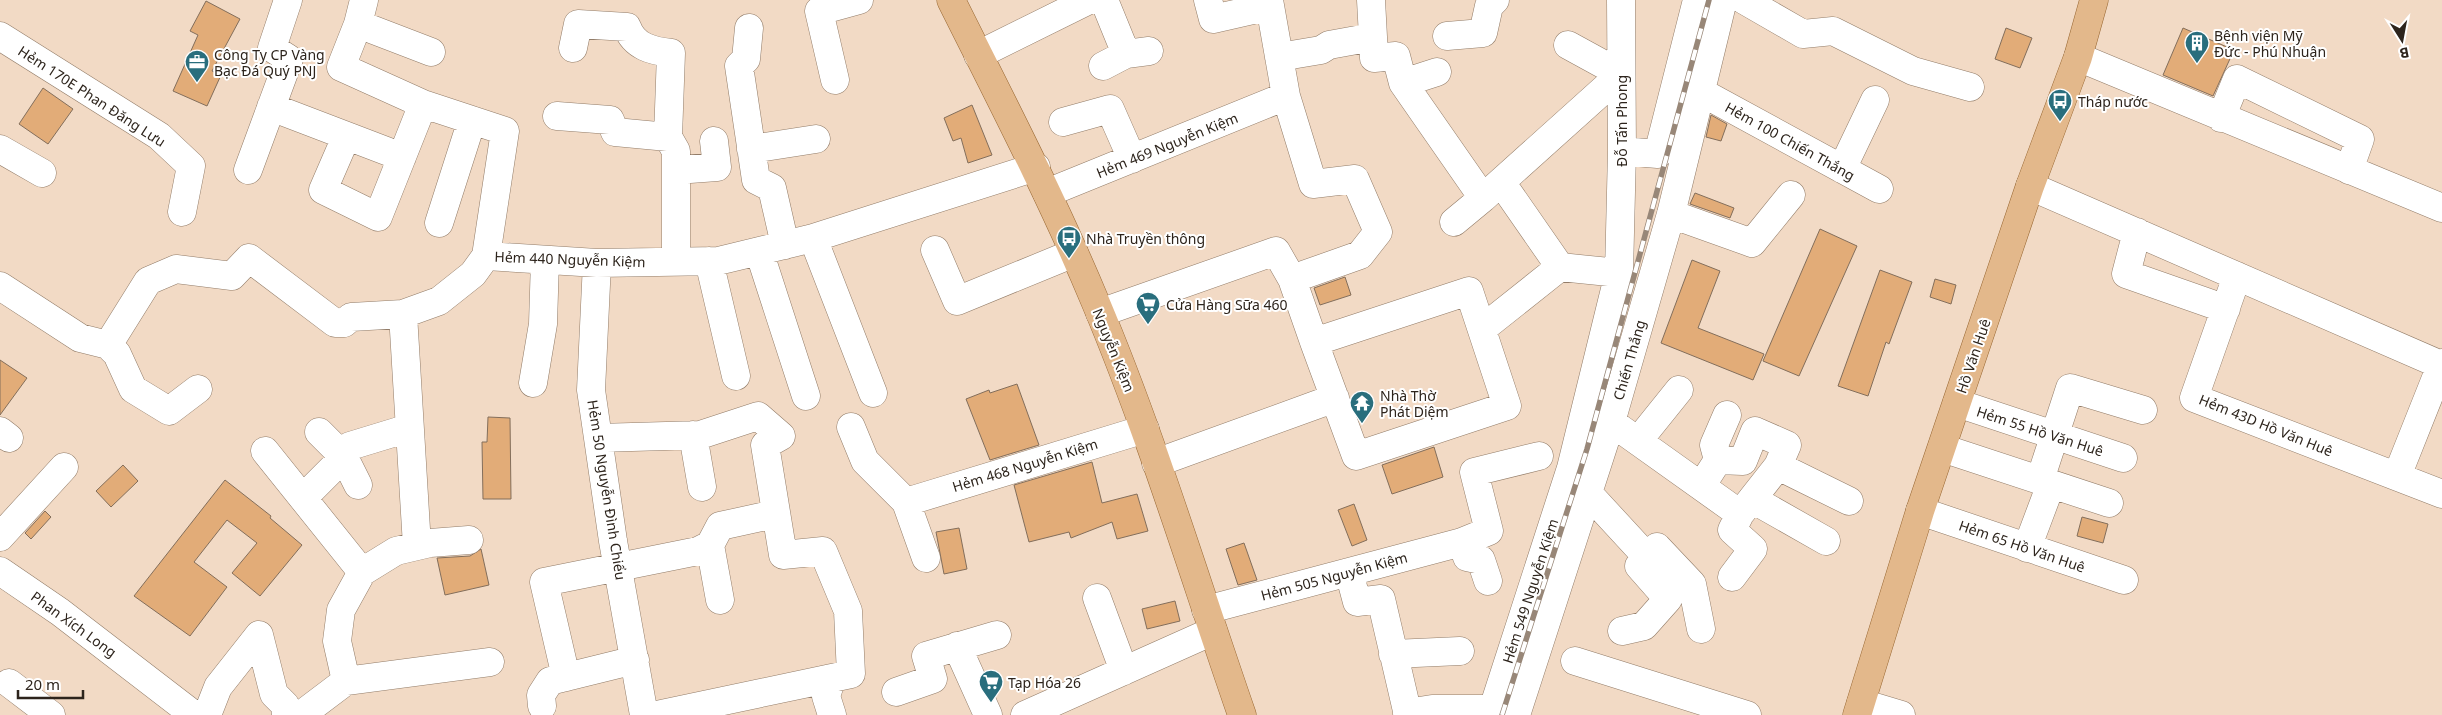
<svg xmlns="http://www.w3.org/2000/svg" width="2442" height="715" font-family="'Noto Sans',sans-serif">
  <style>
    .building { fill: #e2ac78; stroke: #836e5b }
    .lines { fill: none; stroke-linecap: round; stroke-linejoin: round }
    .minor-casing { stroke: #927c68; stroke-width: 29 }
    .major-casing { stroke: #976631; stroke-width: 29 }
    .minor { stroke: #fff; stroke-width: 28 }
    .major { stroke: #e3b88b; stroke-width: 28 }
    .rail-casing { stroke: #988778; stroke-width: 5.5 }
    .rail { stroke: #fff; stroke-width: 4; stroke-dasharray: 11; stroke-linecap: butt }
    .labels { text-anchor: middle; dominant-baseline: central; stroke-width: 4; stroke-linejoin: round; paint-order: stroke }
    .poi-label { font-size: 14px; fill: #2d241c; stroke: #fff; text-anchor: start }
    .street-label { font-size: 14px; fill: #2d241c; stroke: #fff }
  </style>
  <rect width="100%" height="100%" fill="#f2dac5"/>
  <!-- building -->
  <path class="building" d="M 206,1 L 240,19 L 212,71 L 221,75 L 207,106 L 173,91 L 198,35 L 190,31 Z
    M 2006,28 L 2032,38 L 2020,68 L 1995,59 Z
    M 2183,28 L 2234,50 L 2213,96 L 2163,75 Z
    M 43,88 L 73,109 L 48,144 L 19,124 Z
    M 972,105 L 992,155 L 968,163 L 961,138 L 953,141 L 944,118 Z
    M 1711,115 L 1727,124 L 1721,141 L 1706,137 Z
    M 1695,193 L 1734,208 L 1730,218 L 1690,204 Z
    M 1820,229 L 1857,246 L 1799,376 L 1763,361 Z
    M 1692,260 L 1720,271 L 1698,328 L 1764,354 L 1753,380 L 1661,343 Z
    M 1880,270 L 1912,282 L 1889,344 L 1886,342 L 1868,396 L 1838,386 Z
    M 1345,277 L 1351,295 L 1320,305 L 1314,288 Z
    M 1935,279 L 1956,285 L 1951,304 L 1930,297 Z
    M 0,360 L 27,378 L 0,415 Z
    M 1017,384 L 1039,445 L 990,460 L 966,399 L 989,390 L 990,393 Z
    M 488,417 L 510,418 L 511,499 L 483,499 L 482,442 L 487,442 Z
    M 1434,447 L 1443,477 L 1392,494 L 1382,465 Z
    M 1092,462 L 1102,503 L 1137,494 L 1148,531 L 1117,539 L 1112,522 L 1071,538 L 1069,532 L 1029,542 L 1014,485 Z
    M 123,465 L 138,481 L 111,507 L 96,491 Z
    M 225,480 L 271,516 L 270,518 L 302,545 L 260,596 L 232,573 L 257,543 L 227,520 L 194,562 L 227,587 L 190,636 L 134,596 Z
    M 1354,504 L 1367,540 L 1352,546 L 1338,510 Z
    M 45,511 L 51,517 L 31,539 L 25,533 Z
    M 2082,517 L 2108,524 L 2103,543 L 2077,536 Z
    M 959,528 L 967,569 L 944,574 L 936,532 Z
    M 1244,543 L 1257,580 L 1238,585 L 1226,549 Z
    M 481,549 L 489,585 L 445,595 L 437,558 L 470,556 Z
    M 1175,601 L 1180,621 L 1147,629 L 1142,609 Z"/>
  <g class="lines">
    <defs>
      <path id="minor" d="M 364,0 L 358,24 L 341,67 L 423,104 L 505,131 L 486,256
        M 1104,0 L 1126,54
        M 1208,0 L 1213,19 L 1270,6
        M 1371,0 L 1373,37
        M 1744,0 L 1803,34 L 1833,31 L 1913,71 L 1970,87
        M 358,24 L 431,52
        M 749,28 L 746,59 L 739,66 L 756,180 L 772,188 L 785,245
        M 0,36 L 159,136 L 191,166 L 182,212
        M 1447,36 L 1483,33 L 1489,6 L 1495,0
        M 573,48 L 578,24 L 627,27 C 634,47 653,51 671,53 L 668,137 L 676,151 L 676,261
        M 978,55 L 1089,0
        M 1279,57 L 1321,50 L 1329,45 L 1373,37 L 1374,58 L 1396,56 L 1403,83 L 1483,198
        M 2078,57 L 2442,208
        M 1103,66 L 1126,54 L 1149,51
        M 835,80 L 819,11 L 859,0
        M 1403,83 L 1437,72
        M 1701,92 L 1879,189
        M 271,107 L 402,157
        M 557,116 L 610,120 L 615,132 L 668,137
        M 2221,118 L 2237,79 L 2360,139 L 2349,170
        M 1063,122 L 1110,109 L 1132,159
        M 346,137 L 323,190 L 378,217 L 423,104
        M 0,149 L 42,173
        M 751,149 L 816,139
        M 1622,151 L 1658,154 L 1697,0
        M 1842,169 L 1875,100
        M 248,170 L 289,59 L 272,48 L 288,0
        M 676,170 L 717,167 L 714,141
        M 1501,182 L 1560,267 L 1619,273
        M 2030,186 L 2441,365
        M 1047,193 L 1286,96
        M 1671,214 L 1752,243 L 1791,195
        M 1454,222 L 1483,198 L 1621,74 L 1568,45
        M 439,223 L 472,120
        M 2137,232 L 2126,274 L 2226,309
        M 813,238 L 873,393
        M 935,250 L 957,301 L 1074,253
        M 759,251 L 806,396
        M 709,261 L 736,376
        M 597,263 L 591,390 L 613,541 L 644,715
        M 2237,276 L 2194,398 L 2442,494
        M 1292,279 L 1314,342
        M 0,286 L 80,338 L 108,345
        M 1469,291 L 1507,406 L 1356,456 L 1314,342 Z
        M 1100,313 L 1276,251 L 1292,279 L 1360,255 L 1378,232 L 1355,179 L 1313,184 L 1286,96 L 1269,0
        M 1482,329 L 1560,267
        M 108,345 L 148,281 L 176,269 L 232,276 L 249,258 L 335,323 L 344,323 L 351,317 L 403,314
        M 108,345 L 117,354 L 133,389 L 169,411 L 198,389
        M 533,383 L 543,324 L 545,260
        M 1957,403 L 2123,458
        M 1611,422 L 1740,514 L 1752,499 L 1826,541
        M 851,427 L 865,461 L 906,502 L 926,558
        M 0,431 L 9,438
        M 319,432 L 344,457 L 358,485
        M 693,435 L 702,487
        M 598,438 L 700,435 L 758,416 L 781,436 L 765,445 L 783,555 L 823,551 L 848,611 L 851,674 L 832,678 L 826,696 L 832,715
        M 1638,441 L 1679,390
        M 1942,448 L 2109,503
        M 265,451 L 362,572
        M 1718,460 L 1743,461 L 1755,431 L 1787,445 L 1778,466
        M 1156,463 L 1335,398
        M 1709,474 L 1718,460 L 1714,445 L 1727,415
        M 2397,476 L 2442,363
        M 2040,480 L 2070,388 L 2143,410
        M 1588,493 L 1647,557 L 1639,566 L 1668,599 L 1644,626 L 1622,631
        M 303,498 L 344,457 L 350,446 L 409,428
        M 1752,499 L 1778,466 L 1849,501
        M 906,502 L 1145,429
        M 1920,511 L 2124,580
        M 0,537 L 64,467
        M 1462,542 L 1467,557 L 1481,560 L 1488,581
        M 710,545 L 720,600
        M 417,546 L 403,314 L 439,301 L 473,274 L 486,256 L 597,263 L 718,261 L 813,238 L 1036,167
        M 2027,548 L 2051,484
        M 1647,557 L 1657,547 L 1692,584 L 1701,629
        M 0,571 L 60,612 L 194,715
        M 1349,572 L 1357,602 L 1381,599 L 1408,715
        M 1732,577 L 1753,549 L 1732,530 L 1740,514
        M 1097,598 L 1124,671
        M 1206,610 L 1462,542 L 1489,531 L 1474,472 L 1539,456
        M 259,635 L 274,694 L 285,705 L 286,715
        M 957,646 L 988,715
        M 1393,654 L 1460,651
        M 1575,661 L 1747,715
        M 566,677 L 544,582 L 698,551 L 710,545 L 720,526 L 775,514
        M 346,681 L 490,662
        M 9,683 L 51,715
        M 896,692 L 933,679 L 926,656 L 997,635
        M 1861,703 L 1901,715
        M 542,706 L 541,695 L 550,681 L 635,660
        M 1407,713 L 1432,709 L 1493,709
        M 207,715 L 218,687 L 259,635
        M 301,715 L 346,681 L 337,641 L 341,610 L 362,572 L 396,551 L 430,543 L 469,540
        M 657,715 L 832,678
        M 1025,715 L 1213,631
        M 1491,715 L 1571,468 L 1619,273 L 1622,151 L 1621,0
        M 1516,715 L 1611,422 L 1671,214 L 1723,0"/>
      <path id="major" d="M 951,0 C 1001,100 1052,198 1095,301 C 1152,436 1194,577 1242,715
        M 1857,715 L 1920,511 L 2030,186 L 2078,57 L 2094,0"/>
    </defs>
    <!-- minor casing -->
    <use href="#minor" class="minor-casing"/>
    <!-- major casing -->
    <use href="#major" class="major-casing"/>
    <!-- minor -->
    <use href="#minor" class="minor"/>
    <!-- major -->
    <use href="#major" class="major"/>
    <defs>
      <path id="rail" d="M 1502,715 L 1587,449 L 1709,0"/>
    </defs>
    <!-- rail casing -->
    <use href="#rail" class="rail-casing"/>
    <!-- rail -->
    <use href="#rail" class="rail"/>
  </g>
  <!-- icons -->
  <defs>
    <symbol id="building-pin" viewBox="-11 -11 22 30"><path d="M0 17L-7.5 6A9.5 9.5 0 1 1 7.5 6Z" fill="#296e7d" stroke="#fff"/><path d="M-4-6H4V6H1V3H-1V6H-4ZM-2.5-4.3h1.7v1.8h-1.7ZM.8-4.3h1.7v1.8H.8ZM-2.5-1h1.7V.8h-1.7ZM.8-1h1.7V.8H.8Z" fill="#fff"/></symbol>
    <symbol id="office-pin" viewBox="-11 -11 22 30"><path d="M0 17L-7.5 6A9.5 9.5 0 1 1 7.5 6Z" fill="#296e7d" stroke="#fff"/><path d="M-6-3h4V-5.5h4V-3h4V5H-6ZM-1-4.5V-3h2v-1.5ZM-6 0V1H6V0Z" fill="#fff"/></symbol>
    <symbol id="bus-pin" viewBox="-11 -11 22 30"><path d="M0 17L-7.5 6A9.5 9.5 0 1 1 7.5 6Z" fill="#296e7d" stroke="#fff"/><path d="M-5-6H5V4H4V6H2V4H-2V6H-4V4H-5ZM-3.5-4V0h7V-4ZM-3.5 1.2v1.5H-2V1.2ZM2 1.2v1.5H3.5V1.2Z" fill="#fff"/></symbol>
    <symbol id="supermarket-pin" viewBox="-11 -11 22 30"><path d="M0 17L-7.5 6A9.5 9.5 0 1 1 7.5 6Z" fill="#296e7d" stroke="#fff"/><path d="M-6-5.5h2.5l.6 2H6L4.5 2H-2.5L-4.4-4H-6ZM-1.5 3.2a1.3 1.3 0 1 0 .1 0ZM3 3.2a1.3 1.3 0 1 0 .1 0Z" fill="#fff"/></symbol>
    <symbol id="temple-pin" viewBox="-11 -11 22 30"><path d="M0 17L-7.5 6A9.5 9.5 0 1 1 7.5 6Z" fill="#296e7d" stroke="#fff"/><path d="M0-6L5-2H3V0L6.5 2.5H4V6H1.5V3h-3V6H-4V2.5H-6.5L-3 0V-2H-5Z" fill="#fff"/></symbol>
  </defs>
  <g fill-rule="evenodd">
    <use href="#building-pin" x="2183" y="29" width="28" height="38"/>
    <use href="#office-pin" x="183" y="48" width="28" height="38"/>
    <use href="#bus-pin" x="2046" y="87" width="28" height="38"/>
    <use href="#bus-pin" x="1055" y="224" width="28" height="38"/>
    <use href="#supermarket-pin" x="1134" y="290" width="28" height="38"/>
    <use href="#temple-pin" x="1348" y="389" width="28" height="38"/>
    <use href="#supermarket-pin" x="977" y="668" width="28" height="38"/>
  </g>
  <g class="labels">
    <!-- poi labels -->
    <g class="poi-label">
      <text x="2214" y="35">Bệnh viện Mỹ<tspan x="2214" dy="16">Đức - Phú Nhuận</tspan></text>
      <text x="214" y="54">Công Ty CP Vàng<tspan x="214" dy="16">Bạc Đá Quý PNJ</tspan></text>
      <text x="2078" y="101">Tháp nước</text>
      <text x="1086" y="238">Nhà Truyền thông</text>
      <text x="1166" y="304">Cửa Hàng Sữa 460</text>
      <text x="1380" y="395">Nhà Thờ<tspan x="1380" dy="16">Phát Diệm</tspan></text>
      <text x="1008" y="682">Tạp Hóa 26</text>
    </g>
    <!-- street labels -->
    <g class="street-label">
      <text transform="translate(92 96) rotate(33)">Hẻm 170E Phan Đăng Lưu</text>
      <text transform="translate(1621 121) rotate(-90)">Đỗ Tấn Phong</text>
      <text transform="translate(1790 141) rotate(29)">Hẻm 100 Chiến Thắng</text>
      <text transform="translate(1167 145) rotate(-22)">Hẻm 469 Nguyễn Kiệm</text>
      <text transform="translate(570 259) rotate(2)">Hẻm 440 Nguyễn Kiệm</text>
      <text transform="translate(1114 350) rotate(68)">Nguyễn Kiệm</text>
      <text transform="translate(1973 356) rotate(-71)">Hồ Văn Huê</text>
      <text transform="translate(1629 360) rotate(-74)">Chiến Thắng</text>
      <text transform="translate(2266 425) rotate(22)">Hẻm 43D Hồ Văn Huê</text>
      <text transform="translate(2040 431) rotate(18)">Hẻm 55 Hồ Văn Huê</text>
      <text transform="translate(1025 465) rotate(-17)">Hẻm 468 Nguyễn Kiệm</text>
      <text transform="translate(607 490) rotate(81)">Hẻm 50 Nguyễn Đình Chiểu</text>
      <text transform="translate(2022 546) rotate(19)">Hẻm 65 Hồ Văn Huê</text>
      <text transform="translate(1334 576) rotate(-15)">Hẻm 505 Nguyễn Kiệm</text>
      <text transform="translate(1530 591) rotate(-72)">Hẻm 549 Nguyễn Kiệm</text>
      <text transform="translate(74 624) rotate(36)">Phan Xích Long</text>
    </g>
  </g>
  <!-- north arrow -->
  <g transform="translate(2402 40) rotate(169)" stroke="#ffffff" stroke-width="4" paint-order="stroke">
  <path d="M0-4L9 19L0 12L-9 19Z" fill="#2d241c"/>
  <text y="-8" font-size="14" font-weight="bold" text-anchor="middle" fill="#2d241c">B</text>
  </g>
  <!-- scale -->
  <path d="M18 690v8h65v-8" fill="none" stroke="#2d241c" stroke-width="2.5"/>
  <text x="25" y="690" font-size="15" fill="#2d241c" stroke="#ffffff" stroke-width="4" paint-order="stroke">20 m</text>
</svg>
